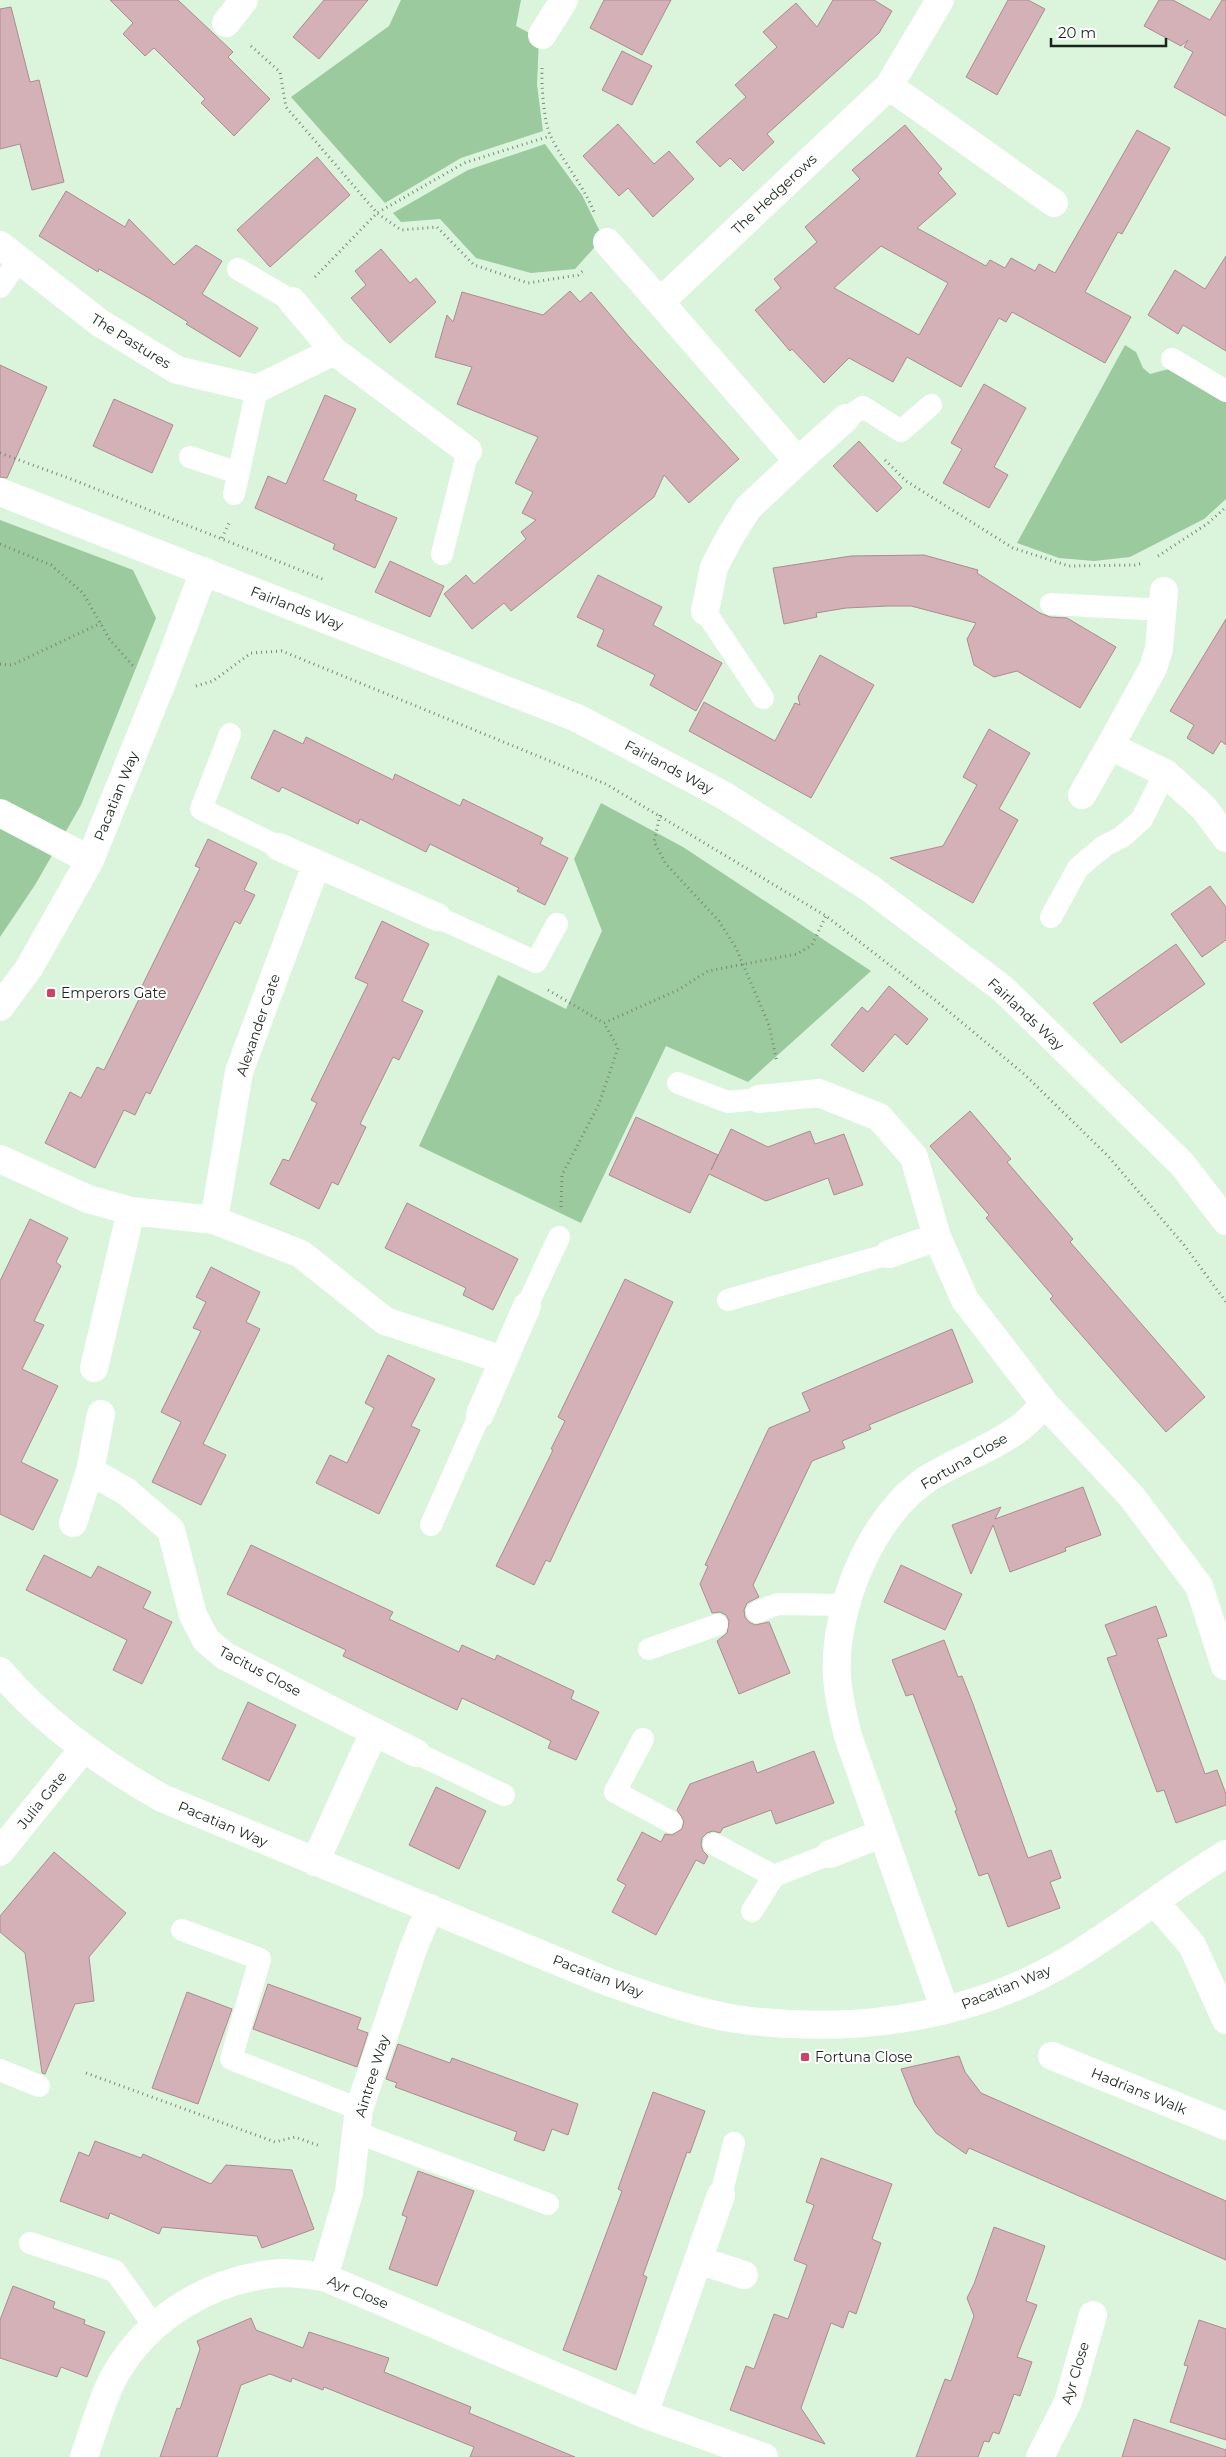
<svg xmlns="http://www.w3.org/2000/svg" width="1226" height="2457" font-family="Montserrat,sans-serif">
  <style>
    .green { fill: #9bca9e }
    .building { fill: #d4b1b6; stroke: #ad8b90; fill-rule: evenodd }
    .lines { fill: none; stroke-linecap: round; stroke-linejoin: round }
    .path { stroke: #798a7a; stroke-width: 3; stroke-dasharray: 1 4; stroke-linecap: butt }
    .lane { stroke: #fff; stroke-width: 22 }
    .street { stroke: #fff; stroke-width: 28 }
    .secondary { stroke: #fff; stroke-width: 28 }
    .poi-dot { fill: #d0416a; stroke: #fff; stroke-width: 2 }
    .labels { text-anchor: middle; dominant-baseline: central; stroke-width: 4; stroke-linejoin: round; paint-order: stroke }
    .street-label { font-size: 14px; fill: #1b241c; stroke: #fff }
    .poi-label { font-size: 14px; fill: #1b241c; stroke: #fff; text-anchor: start }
  </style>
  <rect width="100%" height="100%" fill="#dbf4dc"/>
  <!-- green -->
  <path class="green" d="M 401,0 L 521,0 L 516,26 L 539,38 L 537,85 L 543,131 L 461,158 L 385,203 L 291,97 L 389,26 Z
    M 545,144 L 582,195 L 603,238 L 575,269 L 531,273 L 476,258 L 440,219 L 401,222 L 393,213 L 468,170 Z
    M 1125,345 L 1136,352 L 1143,368 L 1150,374 L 1169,369 L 1226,402 L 1226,499 L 1204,519 L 1130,557 L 1094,561 L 1059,558 L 1017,543 Z
    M 0,520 L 133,570 L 156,618 L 81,805 L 35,885 L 0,937 Z
    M 601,803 L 683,847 L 871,971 L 748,1082 L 666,1046 L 581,1223 L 419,1146 L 498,975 L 566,1009 L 602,931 L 574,859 Z"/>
  <!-- building -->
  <path class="building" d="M 110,0 L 178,0 L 233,52 L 228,57 L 270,99 L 234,136 L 201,103 L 205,99 L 154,48 L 145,56 L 123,34 L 133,23 Z
    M 324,0 L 368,0 L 319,59 L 293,37 Z
    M 604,0 L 671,0 L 642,55 L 590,28 Z
    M 833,0 L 874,0 L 892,11 L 879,33 L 767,134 L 774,142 L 743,171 L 730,158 L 720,167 L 696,142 L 746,97 L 735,85 L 777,47 L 763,32 L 796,3 L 817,27 Z
    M 1008,0 L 1028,0 L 1045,9 L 997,95 L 966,77 Z
    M 1159,0 L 1173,0 L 1210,20 L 1222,0 L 1226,0 L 1226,116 L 1174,87 L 1193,52 L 1184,47 L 1188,40 L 1181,46 L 1144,26 Z
    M 11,7 L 30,82 L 39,80 L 64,182 L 32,190 L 20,144 L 0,149 L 0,9 Z
    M 622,51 L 652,66 L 632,105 L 602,90 Z
    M 618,124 L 654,164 L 669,151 L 694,179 L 653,217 L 628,188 L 619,196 L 583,156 Z
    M 905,125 L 942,169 L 938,173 L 956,194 L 917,228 L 986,266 L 990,260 L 1005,268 L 1011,258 L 1035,271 L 1039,264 L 1055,273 L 1137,130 L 1170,148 L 1122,234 L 1118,232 L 1085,292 L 1131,317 L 1105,363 L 1012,312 L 1006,322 L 999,318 L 961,387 L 907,357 L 893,382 L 849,358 L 824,383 L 792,349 L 790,351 L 755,310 L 781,288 L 774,279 L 817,242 L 805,227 L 860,179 L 852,170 ZM 881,246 L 948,283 L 919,335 L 834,288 Z
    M 317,157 L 350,195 L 270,267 L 237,230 Z
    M 66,191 L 125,227 L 129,219 L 174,265 L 196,245 L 222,261 L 202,294 L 258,328 L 240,357 L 186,324 L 188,322 L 149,298 L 99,269 L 98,272 L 39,236 Z
    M 381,249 L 410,283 L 416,278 L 436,302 L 390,343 L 351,298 L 366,285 L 355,271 Z
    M 1226,256 L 1226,351 L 1183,325 L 1178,334 L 1148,315 L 1175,270 L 1205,289 Z
    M 570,291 L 580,302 L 591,292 L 629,337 L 739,459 L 689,503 L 664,475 L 654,497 L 511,611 L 504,603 L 472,629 L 444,594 L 466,575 L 474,584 L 526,539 L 521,532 L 536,520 L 522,513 L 533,492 L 515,483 L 538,437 L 457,404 L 472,367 L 435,357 L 447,315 L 453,322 L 462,292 L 543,315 Z
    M 0,365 L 47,387 L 7,478 L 0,477 Z
    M 984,384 L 1026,408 L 994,467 L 1008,475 L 989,508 L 943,483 L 962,449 L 951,443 Z
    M 325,395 L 356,409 L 323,480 L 357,495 L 355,500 L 397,518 L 375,568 L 333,549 L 335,544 L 255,508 L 268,476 L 286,484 Z
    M 114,399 L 173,425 L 152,473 L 93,446 Z
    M 859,441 L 902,488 L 877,512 L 833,466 Z
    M 924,555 L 978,570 L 977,573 L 1040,613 L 1050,617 L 1067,618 L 1116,647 L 1080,708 L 1017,671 L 994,677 L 974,665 L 967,639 L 976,623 L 911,606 L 888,606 L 846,608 L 816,613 L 817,617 L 784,624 L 773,568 L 851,556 Z
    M 390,561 L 444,586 L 430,617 L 375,592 Z
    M 598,575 L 662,607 L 653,625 L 722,663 L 696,711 L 650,685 L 655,675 L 597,646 L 604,630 L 577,617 Z
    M 1226,619 L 1226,745 L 1221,741 L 1213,754 L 1187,738 L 1194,725 L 1170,711 Z
    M 820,655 L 874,685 L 811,798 L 689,731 L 704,702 L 775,741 L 795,703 L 800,705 L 798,697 Z
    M 989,729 L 1030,753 L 999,809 L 1018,820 L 973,903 L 890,858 L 943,846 L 977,785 L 963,777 Z
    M 274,730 L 303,744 L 306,737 L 393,780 L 395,774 L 460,806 L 463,799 L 543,838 L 540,844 L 568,858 L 545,905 L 517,891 L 519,888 L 430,844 L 426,852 L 360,819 L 358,824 L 282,787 L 279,792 L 251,778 Z
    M 208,839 L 257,863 L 244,890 L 255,895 L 240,924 L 235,921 L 150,1094 L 146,1092 L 135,1115 L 124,1110 L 95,1168 L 45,1143 L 70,1092 L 81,1098 L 97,1067 L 104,1070 L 144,989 L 141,988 L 200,868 L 195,866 Z
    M 1210,886 L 1226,907 L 1226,940 L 1202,957 L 1171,914 Z
    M 382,921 L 429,944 L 402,1001 L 423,1011 L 399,1060 L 393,1057 L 360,1124 L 366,1127 L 338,1185 L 332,1182 L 319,1209 L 270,1184 L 283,1159 L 289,1161 L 317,1103 L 311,1100 L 368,984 L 355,978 Z
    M 1176,944 L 1205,984 L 1121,1043 L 1093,1003 Z
    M 889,986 L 928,1019 L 907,1045 L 895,1034 L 863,1072 L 831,1045 L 862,1007 L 868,1012 Z
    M 970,1111 L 1011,1159 L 1007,1162 L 1073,1239 L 1070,1242 L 1205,1397 L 1166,1432 L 1050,1299 L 1053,1296 L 986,1218 L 989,1215 L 930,1146 Z
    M 636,1117 L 718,1155 L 711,1170 L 731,1129 L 768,1147 L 810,1131 L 815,1144 L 844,1134 L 863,1185 L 834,1195 L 828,1178 L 766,1201 L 709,1174 L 690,1213 L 609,1175 Z
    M 407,1203 L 518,1259 L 493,1310 L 463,1295 L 466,1288 L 385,1248 Z
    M 30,1219 L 68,1238 L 56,1262 L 61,1266 L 34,1321 L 44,1325 L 22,1369 L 58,1386 L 21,1462 L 58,1480 L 33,1530 L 0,1514 L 0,1281 Z
    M 211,1267 L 260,1292 L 246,1322 L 260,1329 L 203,1444 L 226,1455 L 201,1505 L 152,1482 L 181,1422 L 161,1412 L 201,1331 L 193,1328 L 206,1302 L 196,1297 Z
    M 625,1279 L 673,1302 L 563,1534 L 550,1562 L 546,1560 L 534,1585 L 496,1566 L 553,1450 L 551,1449 L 565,1421 L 558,1417 Z
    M 952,1329 L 973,1382 L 869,1425 L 871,1429 L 842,1441 L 845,1448 L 812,1461 L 753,1585 L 759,1597 L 747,1603 L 744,1610 L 745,1617 L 749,1622 L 755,1625 L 769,1622 L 790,1673 L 739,1694 L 717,1641 L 727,1633 L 729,1621 L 726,1615 L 720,1612 L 712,1613 L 700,1584 L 708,1566 L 705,1565 L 769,1428 L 810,1411 L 802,1393 Z
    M 388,1355 L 435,1379 L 411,1426 L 420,1430 L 379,1514 L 316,1483 L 330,1455 L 347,1463 L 374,1408 L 365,1403 Z
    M 1083,1487 L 1101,1535 L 1065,1548 L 1066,1551 L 1010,1572 L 993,1525 L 971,1574 L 952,1525 L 1001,1507 L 995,1519 Z
    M 251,1545 L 393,1612 L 389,1619 L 459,1652 L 462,1645 L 495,1660 L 497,1655 L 574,1691 L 571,1699 L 599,1712 L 576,1760 L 548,1748 L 551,1741 L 500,1716 L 462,1698 L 457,1710 L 343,1656 L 346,1650 L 227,1594 Z
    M 44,1555 L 91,1578 L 98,1566 L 151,1592 L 143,1608 L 172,1622 L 142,1684 L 113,1670 L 127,1640 L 26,1590 Z
    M 901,1565 L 962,1594 L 945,1630 L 884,1602 Z
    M 1156,1606 L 1167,1636 L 1157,1639 L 1205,1774 L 1217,1770 L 1226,1794 L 1226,1805 L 1176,1823 L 1164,1790 L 1157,1792 L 1107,1658 L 1117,1655 L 1105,1625 Z
    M 944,1640 L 958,1677 L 962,1676 L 973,1704 L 1028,1858 L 1051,1850 L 1061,1878 L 1050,1882 L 1060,1908 L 1008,1927 L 988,1873 L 979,1876 L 955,1811 L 957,1810 L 913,1694 L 906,1696 L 892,1660 Z
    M 248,1702 L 296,1725 L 269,1781 L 222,1759 Z
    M 814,1751 L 834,1803 L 776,1824 L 771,1810 L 723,1828 L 720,1833 L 713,1831 L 707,1833 L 702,1838 L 701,1845 L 703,1851 L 708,1856 L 704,1864 L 696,1860 L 656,1935 L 612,1912 L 626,1885 L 617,1880 L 642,1832 L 661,1842 L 665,1834 L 672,1835 L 682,1829 L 684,1821 L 677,1810 L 690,1784 L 753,1761 L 757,1773 Z
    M 436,1787 L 486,1811 L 459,1869 L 409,1845 Z
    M 54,1852 L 126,1913 L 89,1957 L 94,2001 L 75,2004 L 45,2074 L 42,2073 L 25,1953 L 0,1932 L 0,1916 Z
    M 268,1984 L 361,2018 L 357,2029 L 368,2033 L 357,2067 L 253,2029 Z
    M 187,1992 L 232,2009 L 198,2104 L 152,2088 Z
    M 398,2044 L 450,2063 L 452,2058 L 578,2104 L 568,2135 L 552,2129 L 544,2151 L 514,2140 L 517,2132 L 395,2087 L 397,2083 L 386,2079 Z
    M 959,2056 L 965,2072 L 981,2093 L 1226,2201 L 1226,2260 L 969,2148 L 966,2154 L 936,2133 L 915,2104 L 901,2069 Z
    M 653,2092 L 705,2111 L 690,2153 L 687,2152 L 663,2219 L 643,2275 L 647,2277 L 616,2370 L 563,2350 L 622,2191 L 618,2189 Z
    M 95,2141 L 141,2158 L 143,2154 L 211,2184 L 226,2165 L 292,2170 L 314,2229 L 262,2248 L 257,2236 L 162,2227 L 159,2234 L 110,2213 L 108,2219 L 60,2201 L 79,2152 L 89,2156 Z
    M 821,2158 L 892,2184 L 872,2239 L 881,2243 L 856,2314 L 849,2311 L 843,2328 L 831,2323 L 801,2408 L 825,2444 L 730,2410 L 746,2366 L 754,2369 L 774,2314 L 788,2319 L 807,2265 L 794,2260 L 814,2205 L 806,2202 Z
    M 418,2171 L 474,2191 L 437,2286 L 389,2269 L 407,2217 L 402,2215 Z
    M 994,2227 L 1045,2246 L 1026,2301 L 1037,2305 L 1017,2357 L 1032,2362 L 1020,2396 L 1014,2394 L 999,2434 L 993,2432 L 989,2442 L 984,2441 L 978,2457 L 916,2457 L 945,2379 L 951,2381 L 974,2316 L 967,2298 L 974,2284 Z
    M 13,2286 L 55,2302 L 53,2308 L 85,2320 L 84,2324 L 105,2332 L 87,2377 L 61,2367 L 57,2377 L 0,2358 L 0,2320 Z
    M 251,2318 L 256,2330 L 303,2348 L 309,2332 L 389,2358 L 384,2372 L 471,2407 L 469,2413 L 575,2457 L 470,2457 L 474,2447 L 324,2387 L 323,2390 L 292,2378 L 291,2382 L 270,2374 L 241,2385 L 217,2457 L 160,2457 L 177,2408 L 180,2409 L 200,2349 L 197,2341 Z
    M 1199,2320 L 1226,2329 L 1226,2440 L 1170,2422 L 1188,2366 L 1184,2365 Z
    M 1134,2419 L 1226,2450 L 1226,2457 L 1122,2457 Z"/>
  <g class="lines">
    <!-- path -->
    <path class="path" d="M 251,46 L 280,72 L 286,107 L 377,213 L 401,230 L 437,227 L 474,265 L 528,283 L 578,275 L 585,269
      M 542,68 C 541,84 544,124 551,137 C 564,163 583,185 594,212
      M 315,277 L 377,213 L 464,163 L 550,136
      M 0,453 L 71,479 L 325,580
      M 885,460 L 906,481 L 1013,548 L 1069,566 L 1135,565 L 1143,563
      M 222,538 L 229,523
      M 0,544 L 51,565 L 83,593 L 110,640 L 133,666
      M 1158,556 L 1207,524 L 1226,507
      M 0,664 L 12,665 L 101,623
      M 196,686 L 213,681 L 251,653 L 282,651 L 606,784 L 826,916 L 935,1000 L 1024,1074 L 1108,1156 L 1184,1245 L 1226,1302
      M 660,815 L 654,842 L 666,864 L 719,921 L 736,948 L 769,1025 L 777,1062
      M 548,990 L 604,1023 L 678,990 L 708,971 L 797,954 L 812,945 L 826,916
      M 561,1207 L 562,1175 L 599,1104 L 618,1048 L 604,1023
      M 86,2073 L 275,2142 L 295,2137 L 320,2146"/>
    <!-- lane -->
    <path class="lane" d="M 238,269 L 292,301
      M 0,287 L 18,261
      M 1172,359 L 1226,391
      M 846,418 L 863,407 L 901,431 L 931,405
      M 190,457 L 238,473
      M 234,494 L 257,389
      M 442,554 L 468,451
      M 1051,604 L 1163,610
      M 705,611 L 763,698
      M 230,734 L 201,809 L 279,847
      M 437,917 L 536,962 L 557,924
      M 1051,917 L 1078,868 L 1104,846 L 1122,837 L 1142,819 L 1165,773
      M 678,1083 L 728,1102 L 759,1099
      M 728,1300 L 889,1254
      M 527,1306 L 559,1237
      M 431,1525 L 480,1414
      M 757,1612 L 778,1604 L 846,1605
      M 649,1649 L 717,1625
      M 643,1739 L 615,1792 L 671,1822
      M 416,1753 L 504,1795
      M 714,1844 L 774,1876
      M 752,1911 L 774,1876 L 830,1854
      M 182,1930 L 260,1959 L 231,2059 L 359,2109
      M 0,2070 L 39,2086
      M 355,2132 L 548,2204
      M 721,2195 L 734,2143
      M 30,2243 L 115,2271 L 154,2326"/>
    <!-- street -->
    <path class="street" d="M 226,23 L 244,0
      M 542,35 L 564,0
      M 889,86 L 1054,203
      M 607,242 L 660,302
      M 0,245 L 100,323 L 177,370 L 257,389 L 334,351 L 468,451
      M 292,301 L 334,351
      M 798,461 L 846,418
      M 1164,591 L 1159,649 L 1153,668 L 1110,746 L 1165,773 L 1204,808 L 1226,838
      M 705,611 L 714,567 L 731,535 L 748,508 L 798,461 L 660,302 L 889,86 L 940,0
      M 1082,795 L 1110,746
      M 0,813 L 90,860
      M 279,847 L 437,917
      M 0,1007 L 29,968 L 90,860 L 163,680 L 204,571
      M 759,1099 L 819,1093 L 879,1117 L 914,1157 L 937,1237 L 965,1300 L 1045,1404 L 1132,1497 L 1199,1586 L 1225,1666
      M 0,1159 L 88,1199 L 131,1211 L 214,1220 L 301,1254 L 385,1321 L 503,1360
      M 214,1220 L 239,1072 L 316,865
      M 889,1254 L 937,1237
      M 94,1368 L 131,1211
      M 480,1414 L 527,1306
      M 90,1471 L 127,1492 L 171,1530 L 193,1615 L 206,1640 L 225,1656 L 416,1753
      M 73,1523 L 90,1471 L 101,1414
      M 0,1671 C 45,1724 102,1764 162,1798 L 608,1982 C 649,1996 692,2012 736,2019 C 843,2034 960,2021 1056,1967 C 1115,1934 1167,1889 1226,1854
      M 0,1852 L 83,1749
      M 830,1854 L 881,1834
      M 315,1862 L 374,1732
      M 1155,1902 L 1192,1945 L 1226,2020
      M 945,2010 L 848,1736 C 843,1716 838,1696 837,1676 C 833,1610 871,1516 927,1479 C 957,1460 992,1449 1021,1427 C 1029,1421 1037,1411 1045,1404
      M 1052,2056 L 1226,2126
      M 698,2260 L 744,2275
      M 324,2277 L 349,2192 L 359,2109 L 413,1949 L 430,1908
      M 644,2414 L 721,2195
      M 84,2457 C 94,2430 101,2400 115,2375 C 148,2316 215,2277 282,2273 C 295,2273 310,2275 324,2277 L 644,2414 L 764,2457
      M 1040,2457 L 1068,2402 L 1093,2315"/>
    <!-- secondary -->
    <path class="secondary" d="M 0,492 L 577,718 L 725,796 L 871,889 L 1003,989 L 1182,1164 L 1226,1221"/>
  </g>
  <!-- markers -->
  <g class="poi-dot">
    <rect x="46" y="988" width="10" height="10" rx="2.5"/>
    <rect x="800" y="2052" width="10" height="10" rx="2.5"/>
  </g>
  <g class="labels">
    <!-- street labels -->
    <g class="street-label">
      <text transform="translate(774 194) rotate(-43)">The Hedgerows</text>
      <text transform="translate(131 341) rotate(32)">The Pastures</text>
      <text transform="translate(297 608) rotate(21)">Fairlands Way</text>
      <text transform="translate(669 767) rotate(28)">Fairlands Way</text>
      <text transform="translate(116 796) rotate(-68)">Pacatian Way</text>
      <text transform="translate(1026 1014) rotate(43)">Fairlands Way</text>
      <text transform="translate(258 1025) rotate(-71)">Alexander Gate</text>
      <text transform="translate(964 1461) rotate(-30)">Fortuna Close</text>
      <text transform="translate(260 1671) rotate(28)">Tacitus Close</text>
      <text transform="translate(42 1800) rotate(-51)">Julia Gate</text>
      <text transform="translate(223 1824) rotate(23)">Pacatian Way</text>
      <text transform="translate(598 1976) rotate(21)">Pacatian Way</text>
      <text transform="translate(1006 1987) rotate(-22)">Pacatian Way</text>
      <text transform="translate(372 2076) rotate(-73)">Aintree Way</text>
      <text transform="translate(1139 2091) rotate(22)">Hadrians Walk</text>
      <text transform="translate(358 2292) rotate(23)">Ayr Close</text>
      <text transform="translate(1075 2373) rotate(-73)">Ayr Close</text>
    </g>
    <!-- poi labels -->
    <g class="poi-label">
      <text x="61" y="993">Emperors Gate</text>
      <text x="815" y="2057">Fortuna Close</text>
    </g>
  </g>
  <!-- scale -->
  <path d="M1051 38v8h115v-8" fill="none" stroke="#1b241c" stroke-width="2.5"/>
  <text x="1058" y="38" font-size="15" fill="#1b241c" stroke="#ffffff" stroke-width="4" paint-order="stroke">20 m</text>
</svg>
